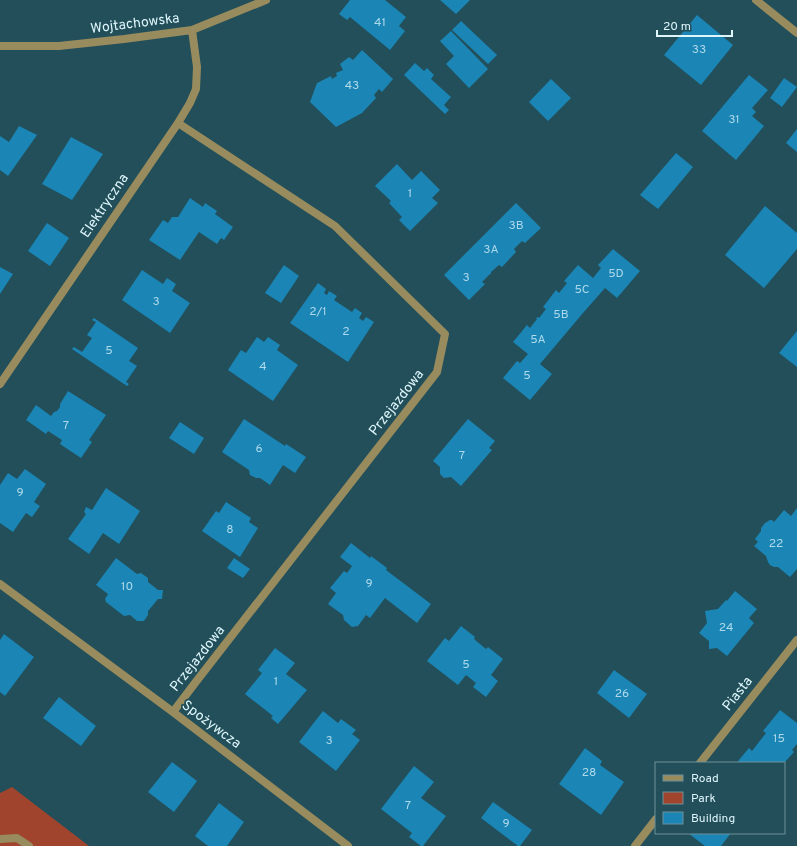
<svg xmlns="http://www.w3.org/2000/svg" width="797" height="846" font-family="Overpass,sans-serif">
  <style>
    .green { fill: #a0442d }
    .building { fill: #1b85b5 }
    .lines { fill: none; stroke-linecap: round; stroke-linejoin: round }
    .service { stroke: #988b5e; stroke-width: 8 }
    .minor { stroke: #988b5e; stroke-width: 8 }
    .labels { text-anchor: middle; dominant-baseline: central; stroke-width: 3.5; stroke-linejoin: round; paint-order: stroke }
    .number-label { font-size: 12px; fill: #add9ea }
    .street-label { font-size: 14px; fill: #def5fb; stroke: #224f59 }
  </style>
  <rect width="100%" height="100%" fill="#224f59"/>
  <!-- green -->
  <path class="green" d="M 12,787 L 89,846 L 0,846 L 0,793 Z"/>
  <!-- building -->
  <path class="building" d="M 350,0 L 385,0 L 406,17 L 399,26 L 405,31 L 390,50 L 350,17 L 347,20 L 339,14 Z
    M 440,0 L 470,0 L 456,14 Z
    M 697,15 L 733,45 L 701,85 L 664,55 Z
    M 461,21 L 497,55 L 488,64 L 452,30 Z
    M 451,31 L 488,69 L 469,88 L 446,64 L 454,56 L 440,41 Z
    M 362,50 L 393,79 L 382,92 L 379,89 L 374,95 L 376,98 L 362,113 L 336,127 L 310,102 L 317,83 L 331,76 L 332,79 L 337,76 L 336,73 L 343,70 L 340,64 L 349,57 L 353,60 Z
    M 415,63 L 424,71 L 427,68 L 434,75 L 431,79 L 451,97 L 444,105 L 449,110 L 445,114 L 404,75 Z
    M 749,75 L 768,90 L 752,108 L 756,112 L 752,116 L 764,126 L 736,160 L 702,131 Z
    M 784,78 L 797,87 L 782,107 L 770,98 Z
    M 551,79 L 571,98 L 548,121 L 529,102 Z
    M 19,126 L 37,135 L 8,176 L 0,170 L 0,136 L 9,142 Z
    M 797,129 L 797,152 L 786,143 Z
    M 71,137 L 103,154 L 72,200 L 42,184 Z
    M 676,153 L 693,167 L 658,209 L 640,195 Z
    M 397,164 L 412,180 L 421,171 L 440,190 L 432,198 L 438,203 L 410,231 L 399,220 L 402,217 L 389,203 L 391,201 L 375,186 Z
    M 190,198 L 203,207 L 205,203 L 217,211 L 215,214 L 233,227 L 224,240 L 221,238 L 217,244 L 199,232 L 180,260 L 149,240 L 163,220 L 168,223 L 172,217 L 178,217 Z
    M 516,203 L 541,228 L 525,243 L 522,241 L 514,249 L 516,252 L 502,267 L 499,265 L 491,272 L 491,274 L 490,274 L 482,282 L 485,284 L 469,300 L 444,275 Z
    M 765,206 L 797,233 L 797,249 L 764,288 L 725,255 Z
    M 47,223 L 69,238 L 50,266 L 28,251 Z
    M 613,249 L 640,271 L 617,298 L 605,288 L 583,313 L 540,364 L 552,374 L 530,400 L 503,378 L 517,361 L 520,363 L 528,354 L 513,342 L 527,325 L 530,328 L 537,319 L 536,318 L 538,317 L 539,318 L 546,309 L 543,307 L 556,290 L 559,293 L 567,283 L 564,281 L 578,265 L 593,278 L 601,268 L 598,265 Z
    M 284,265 L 299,276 L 281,303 L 265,293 Z
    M 0,267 L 13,274 L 0,294 Z
    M 142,270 L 163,284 L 167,278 L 176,284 L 172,291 L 190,303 L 170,333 L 122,300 Z
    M 318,283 L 326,289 L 324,293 L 327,295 L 329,291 L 337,296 L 334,300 L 352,312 L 355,308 L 362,313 L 359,318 L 363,321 L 366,317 L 374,322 L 348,362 L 290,323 Z
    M 94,318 L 138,348 L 129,361 L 137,366 L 126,382 L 129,384 L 127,386 L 72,349 L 74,347 L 82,352 L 92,338 L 87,335 L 96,322 L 92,320 Z
    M 797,331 L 797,367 L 779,353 Z
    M 257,337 L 264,342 L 268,337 L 280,345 L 277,350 L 298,365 L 273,401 L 228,370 L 241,350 L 246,353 Z
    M 68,391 L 106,415 L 89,440 L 92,442 L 81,458 L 60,444 L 62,440 L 48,431 L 46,434 L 26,420 L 36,405 L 51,416 L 54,412 L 57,411 L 60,407 L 60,404 Z
    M 244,419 L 285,446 L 286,444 L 306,457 L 295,473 L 283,465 L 270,485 L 260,478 L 256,478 L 250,475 L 249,470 L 222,452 Z
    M 468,419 L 495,441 L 489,448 L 492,450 L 461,486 L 451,477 L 444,478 L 440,474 L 440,467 L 433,461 Z
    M 180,422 L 204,438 L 194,454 L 169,438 Z
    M 25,469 L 46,484 L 34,502 L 40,506 L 32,517 L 26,513 L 13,532 L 0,523 L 0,485 L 8,473 L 17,479 Z
    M 106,488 L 140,511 L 119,544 L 103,533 L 89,554 L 68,539 L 86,514 L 84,512 L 86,507 L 92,510 Z
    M 226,502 L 251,518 L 249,522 L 258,528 L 240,557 L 202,531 L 216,511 L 219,513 Z
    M 797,508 L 797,569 L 790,577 L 778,567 L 774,567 L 770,565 L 768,562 L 766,556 L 754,546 L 758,542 L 755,539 L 761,531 L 761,528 L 765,523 L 770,520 L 772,520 L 774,522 L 784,510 L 791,516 Z
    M 351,543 L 370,558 L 371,556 L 387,568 L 386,570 L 431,604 L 417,623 L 385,598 L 370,618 L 366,615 L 358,626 L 352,627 L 344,620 L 343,615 L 328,604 L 336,593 L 330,588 L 344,571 L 347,573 L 352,566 L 340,557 Z
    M 116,558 L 137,574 L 141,573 L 148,578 L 148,582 L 158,590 L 163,590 L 162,599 L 158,599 L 148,611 L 148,615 L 144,621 L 137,621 L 130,615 L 124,616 L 106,602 L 105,599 L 108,594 L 96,585 Z
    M 234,558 L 250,569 L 243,578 L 227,568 Z
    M 735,591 L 757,609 L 749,618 L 754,623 L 727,656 L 717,648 L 709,649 L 709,641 L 699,633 L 707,623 L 705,611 L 718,609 L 726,600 L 727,601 Z
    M 461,626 L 475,637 L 474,639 L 486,649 L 488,647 L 503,659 L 491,675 L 498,681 L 486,697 L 473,687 L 476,683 L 466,675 L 458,685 L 427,661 L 445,638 L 449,641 Z
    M 4,634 L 34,657 L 5,696 L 0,692 L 0,640 Z
    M 275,648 L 295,663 L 286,674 L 307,690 L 278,724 L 271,718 L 273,716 L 245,694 L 262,673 L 258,670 Z
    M 614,670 L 647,694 L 629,718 L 597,693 Z
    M 59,697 L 96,726 L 81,746 L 43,718 Z
    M 780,710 L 797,723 L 797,744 L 792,750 L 794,752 L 784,763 L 740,763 L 738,761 L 749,748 L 752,751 L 766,733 L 763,731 Z
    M 323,711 L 338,723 L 341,719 L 356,730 L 352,734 L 360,740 L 336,771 L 299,742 Z
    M 585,748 L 602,761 L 600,765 L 624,782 L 601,815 L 559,784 Z
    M 172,762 L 197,781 L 174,812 L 148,792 Z
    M 414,766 L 434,782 L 421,798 L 446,816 L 423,846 L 421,846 L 409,837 L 412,833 L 381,809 Z
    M 493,802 L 532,830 L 520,846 L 518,846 L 481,818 Z
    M 219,803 L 244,822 L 227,846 L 208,846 L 195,836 Z
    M 688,833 L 731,833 L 721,846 L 705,846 Z"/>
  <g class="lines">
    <!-- service -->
    <path class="service" d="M 0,839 L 17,838 L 29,846"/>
    <!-- minor -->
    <path class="minor" d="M 756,0 L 797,33
      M 0,46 L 59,46 L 124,39 L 192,30 L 266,0
      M 0,384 L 178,123 L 190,103 L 196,89 L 197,67 L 192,30
      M 0,584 L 173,712 L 348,846
      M 173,712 L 195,683 L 437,372 L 445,334 L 335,226 L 178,123
      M 700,763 L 797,640
      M 635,846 L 656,819"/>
  </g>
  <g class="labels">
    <!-- number labels -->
    <g class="number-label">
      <text x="380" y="23">41</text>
      <text x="699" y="50">33</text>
      <text x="352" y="86">43</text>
      <text x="734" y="120">31</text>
      <text x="410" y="194">1</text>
      <text x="516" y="226">3B</text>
      <text x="491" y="250">3A</text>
      <text x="616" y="274">5D</text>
      <text x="466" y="278">3</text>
      <text x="582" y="290">5C</text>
      <text x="156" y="302">3</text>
      <text x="318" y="312">2/1</text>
      <text x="561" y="315">5B</text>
      <text x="346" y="332">2</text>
      <text x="538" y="340">5A</text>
      <text x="109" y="351">5</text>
      <text x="263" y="367">4</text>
      <text x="527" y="376">5</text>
      <text x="66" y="426">7</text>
      <text x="259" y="449">6</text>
      <text x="462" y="456">7</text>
      <text x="20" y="493">9</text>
      <text x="230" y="530">8</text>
      <text x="776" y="544">22</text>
      <text x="369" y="584">9</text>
      <text x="127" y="587">10</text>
      <text x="726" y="628">24</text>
      <text x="466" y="665">5</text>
      <text x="276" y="682">1</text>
      <text x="622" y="694">26</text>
      <text x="779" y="739">15</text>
      <text x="329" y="741">3</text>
      <text x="589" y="773">28</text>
      <text x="408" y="806">7</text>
      <text x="506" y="824">9</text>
    </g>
    <!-- street labels -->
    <g class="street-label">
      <text transform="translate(135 24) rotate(-7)">Wojtachowska</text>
      <text transform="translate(105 206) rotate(-56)">Elektryczna</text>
      <text transform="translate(397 403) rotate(-52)">Przejazdowa</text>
      <text transform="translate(198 659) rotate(-52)">Przejazdowa</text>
      <text transform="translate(738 694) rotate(-52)">Piasta</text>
      <text transform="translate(211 725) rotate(37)">Spożywcza</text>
    </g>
  </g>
  <!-- legend -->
  <rect x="655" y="762" width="130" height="72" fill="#224f59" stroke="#6d919a"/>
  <rect x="663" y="775" width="20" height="6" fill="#988b5e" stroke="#6d919a"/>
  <text x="691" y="782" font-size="12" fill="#def5fb">Road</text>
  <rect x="663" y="792" width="20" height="12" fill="#a0442d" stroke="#6d919a"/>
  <text x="691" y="802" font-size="12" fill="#def5fb">Park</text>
  <rect x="663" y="812" width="20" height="12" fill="#1b85b5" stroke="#6d919a"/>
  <text x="691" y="822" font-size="12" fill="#def5fb">Building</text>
  <!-- scale -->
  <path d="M657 30v6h75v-6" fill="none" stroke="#def5fb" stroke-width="2"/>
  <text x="663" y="30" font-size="12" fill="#def5fb" stroke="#224f59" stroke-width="3" paint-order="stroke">20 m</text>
</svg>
